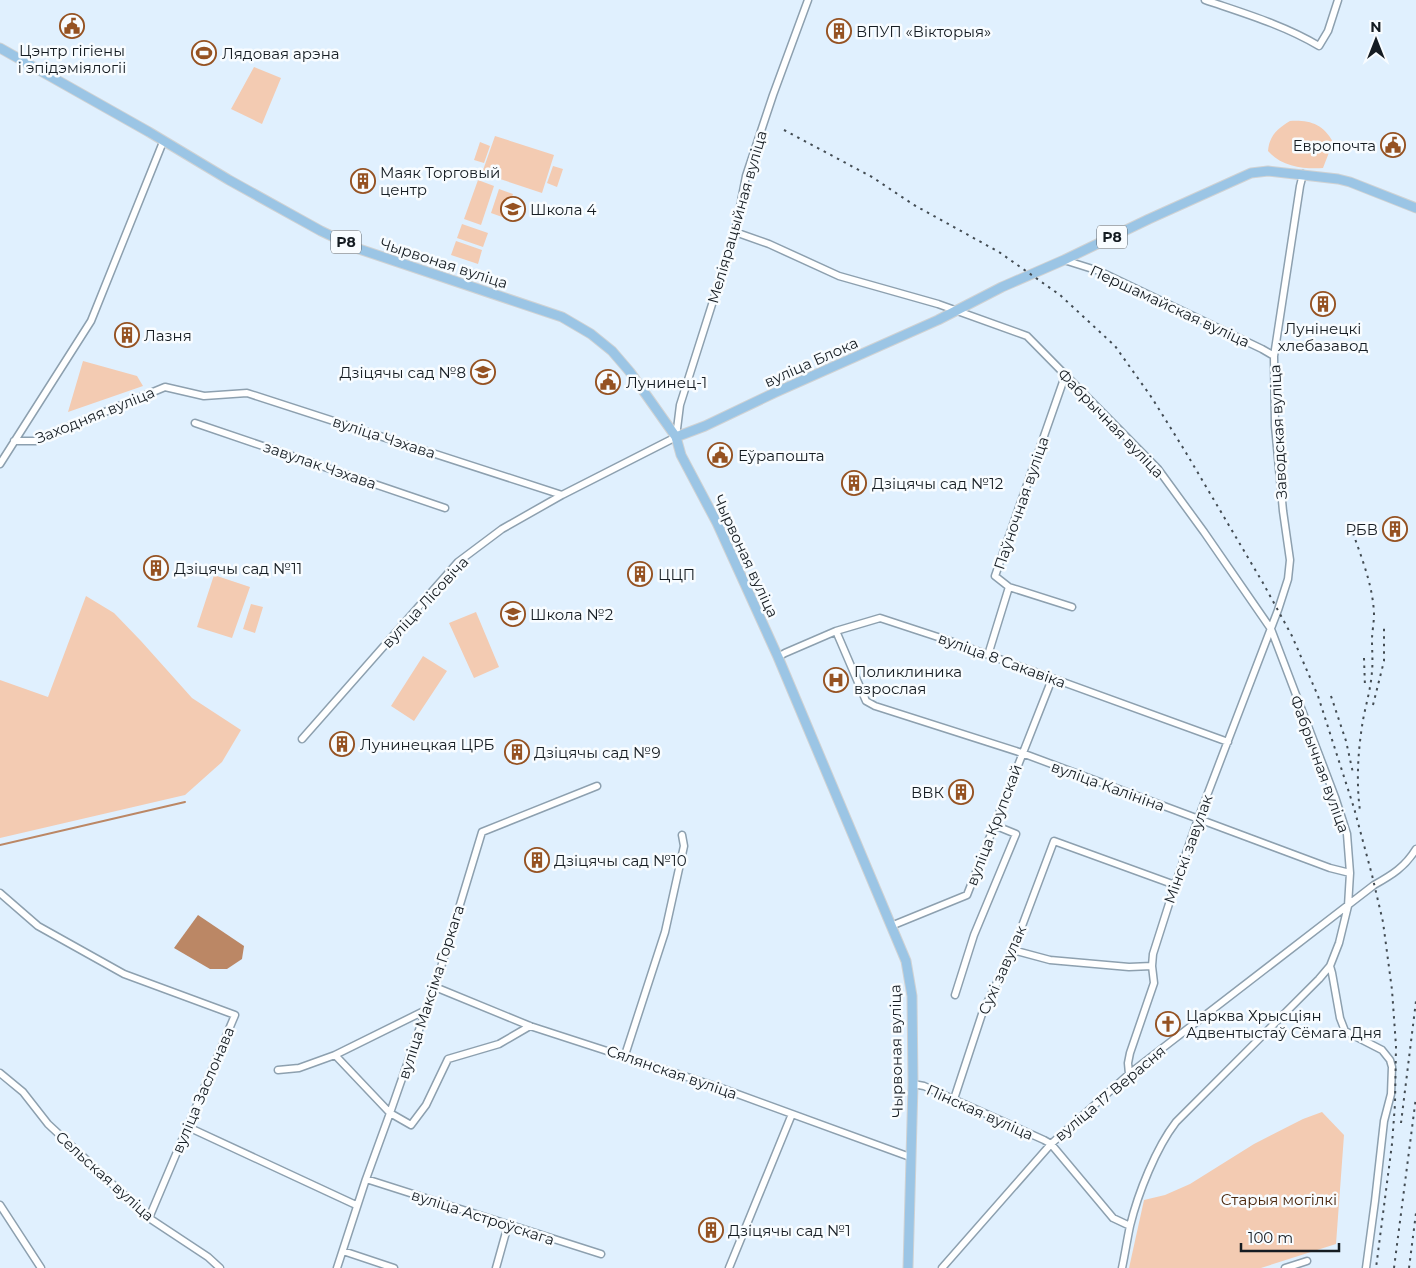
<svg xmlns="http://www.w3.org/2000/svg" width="1416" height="1268" font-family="Montserrat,sans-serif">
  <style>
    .green { fill: #f3cbb2 }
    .water { fill: #bb8765 }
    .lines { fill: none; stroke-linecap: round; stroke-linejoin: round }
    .stream { stroke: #bb8765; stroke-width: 2 }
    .minor-casing { stroke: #8da0af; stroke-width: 9 }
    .major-casing { stroke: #d0d2d3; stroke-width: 11 }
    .minor { stroke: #fff; stroke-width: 6 }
    .major { stroke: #9bc5e5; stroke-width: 9 }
    .rail { stroke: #434c53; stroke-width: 2; stroke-dasharray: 2.5 5; stroke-linecap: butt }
    .labels { text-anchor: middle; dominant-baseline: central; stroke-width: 5; stroke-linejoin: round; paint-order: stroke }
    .shield { fill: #f8fcff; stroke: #595f64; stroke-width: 1 }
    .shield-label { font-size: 14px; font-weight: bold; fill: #151c22 }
    .poi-label { font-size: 15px; fill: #151c22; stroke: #f8fcff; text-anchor: start }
    .street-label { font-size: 15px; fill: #151c22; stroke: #f8fcff }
    .park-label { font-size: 15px; fill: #4a260c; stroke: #f8fcff }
  </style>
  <rect width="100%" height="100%" fill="#e0f0fe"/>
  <!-- green -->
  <path class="green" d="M 254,67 L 281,78 L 262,124 L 231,109 Z
    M 1290,121 C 1310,120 1323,124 1333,142 L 1323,168 C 1304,169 1282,167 1268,151 C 1269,136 1278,128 1290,121 Z
    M 495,136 L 554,155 L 542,193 L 482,173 Z
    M 480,142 L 490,146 L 484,163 L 474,160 Z
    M 553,166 L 563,169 L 557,187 L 547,183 Z
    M 478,180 L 494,186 L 481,225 L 464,219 Z
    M 499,189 L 513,194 L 505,218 L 491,213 Z
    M 462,224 L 488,233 L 483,247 L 457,238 Z
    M 456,241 L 482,250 L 478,264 L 451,255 Z
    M 83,361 L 137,376 L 143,386 L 68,412 Z
    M 214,575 L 250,587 L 232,638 L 197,627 Z
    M 86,596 L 114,613 L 141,641 L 192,698 L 241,730 L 222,762 L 185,795 L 0,838 L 0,680 L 48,697 Z
    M 251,604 L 263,607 L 255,633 L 243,629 Z
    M 476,612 L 499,667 L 474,678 L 449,623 Z
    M 423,656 L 447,671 L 414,721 L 391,706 Z
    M 1322,1112 L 1344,1135 L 1336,1244 L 1261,1268 L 1129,1268 L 1144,1200 L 1165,1195 L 1190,1184 L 1254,1144 L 1303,1119 Z"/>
  <!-- water -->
  <path class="water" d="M 198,915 L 244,946 L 242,959 L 227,969 L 210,969 L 174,948 Z"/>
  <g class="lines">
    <!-- stream -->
    <path class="stream" d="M 0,845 L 185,802"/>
    <defs>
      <path id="minor" d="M 1205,0 C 1243,13 1284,25 1319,46 L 1328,31 L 1338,0
        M 735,232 L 769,244 L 839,276 L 938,304 L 1027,336 L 1158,469 L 1204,532 L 1271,629 L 1335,797 L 1347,834 L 1350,873 L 1348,906 L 1339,943 L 1330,966 L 1319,979 L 1176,1122 C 1156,1148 1138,1193 1130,1226 C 1127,1240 1125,1254 1122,1268
        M 1064,260 L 1099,271 L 1262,349 L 1274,356
        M 195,423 L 445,508
        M 14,441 L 35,441 L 165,387 L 204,396 L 247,393 L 562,495
        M 0,464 L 91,321 L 163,142
        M 1009,587 L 1072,607
        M 836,631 L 866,701 L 875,706 L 1022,753 L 1330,868 L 1350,873
        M 988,655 L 1009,587 L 995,576 L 1065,376
        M 778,657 L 785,653 L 836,631 L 880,618 L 950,641 L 1228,742
        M 302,739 L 458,562 L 502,529 L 562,495 L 676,437 L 680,405 L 735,232 L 746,176 L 773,95 L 808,0
        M 0,893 L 38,926 L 124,974 L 235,1015 L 149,1218
        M 891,926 L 967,895 L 1052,679
        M 1013,950 L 1050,960 L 1129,967 L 1152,966
        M 1330,966 L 1332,973 L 1340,1018 L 1345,1031 L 1382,1050 L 1390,1060 L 1392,1067 L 1391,1094 L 1384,1121 L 1375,1201 L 1366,1268
        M 435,987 L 530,1026 L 721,1088 L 910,1157
        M 955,995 L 974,935 L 1016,834 L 994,825
        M 335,1055 L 390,1113 L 411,1125 L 426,1105 L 448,1059 L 499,1044 L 530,1026
        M 625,1055 L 665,932 L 684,846 L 682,835
        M 278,1070 L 299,1068 L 335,1055 L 426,1010
        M 0,1073 L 23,1092 L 48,1124 L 149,1218 L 208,1257 L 220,1268
        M 1129,1074 L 1128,1063 L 1130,1053 L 1154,983 L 1152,966 L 1153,954 L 1175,885 L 1198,819 L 1278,610 L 1288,579 L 1290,560 L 1283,511 L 1275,426 L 1274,356 L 1300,186 L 1303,174
        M 913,1084 L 924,1086 L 933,1090 L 1044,1140 L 1051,1144 L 1113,1218 L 1130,1226
        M 954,1099 L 983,1011 L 1013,950 L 1054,841 L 1175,885
        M 188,1127 L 356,1205
        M 366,1179 L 601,1254
        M 0,1205 L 41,1268
        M 343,1251 L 394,1268
        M 337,1268 L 366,1179 L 390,1113 L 426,1010 L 435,987 L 482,832 L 597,786
        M 496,1268 L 508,1225
        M 729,1268 L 792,1114
        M 942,1268 L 1051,1144 L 1129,1074 L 1374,885 C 1392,875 1405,867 1416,849
        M 1285,1268 L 1307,1261"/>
      <path id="major" d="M 0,48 L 149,132 L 229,180 L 321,231 L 359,249 L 562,317 L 591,334 L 612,351 L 630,372 L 676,437 L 681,455 L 717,523 L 778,657 L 906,961 L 912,996 L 913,1084 L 908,1268
        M 676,437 L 705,426 L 774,393 L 938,320 L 1002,287 L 1064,260 L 1149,219 L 1251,173 L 1268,171 L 1338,179 L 1350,182 L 1416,208"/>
    </defs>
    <!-- minor casing -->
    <use href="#minor" class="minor-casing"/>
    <!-- major casing -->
    <use href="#major" class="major-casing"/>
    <!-- minor -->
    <use href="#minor" class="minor"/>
    <!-- major -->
    <use href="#major" class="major"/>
    <!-- rail -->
    <path class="rail" d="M 784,130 L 872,177 L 914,205 L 999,252 L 1060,295 L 1115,346 L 1152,398 L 1185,451 L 1263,583 L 1292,636 L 1318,696 L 1354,808 L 1372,875 L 1383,922 L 1392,990 L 1396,1046 L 1395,1104 L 1392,1144 L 1376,1268
      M 1353,533 C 1362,559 1373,586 1374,614 C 1374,623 1372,632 1372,640 C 1372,651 1373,661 1372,671 C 1371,688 1366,704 1363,720 C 1358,750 1356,781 1360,811
      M 1364,658 L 1365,687
      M 1331,696 L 1346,741 L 1353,773
      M 1373,705 L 1384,661 L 1384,626
      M 1401,1123 L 1416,1001
      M 1394,1268 L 1416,1097
      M 1409,1268 L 1416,1213"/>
  </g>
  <!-- icons -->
  <defs>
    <symbol id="civic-ring" viewBox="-11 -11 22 22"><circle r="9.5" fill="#f8fcff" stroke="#955222" stroke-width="1.5"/><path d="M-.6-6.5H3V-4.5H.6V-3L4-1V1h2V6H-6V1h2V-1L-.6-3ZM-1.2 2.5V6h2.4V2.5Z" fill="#955222"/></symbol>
    <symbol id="building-ring" viewBox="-11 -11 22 22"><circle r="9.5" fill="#f8fcff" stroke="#955222" stroke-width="1.5"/><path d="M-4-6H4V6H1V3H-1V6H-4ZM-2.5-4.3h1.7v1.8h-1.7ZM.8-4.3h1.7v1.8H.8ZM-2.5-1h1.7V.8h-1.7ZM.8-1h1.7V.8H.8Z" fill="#955222"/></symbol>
    <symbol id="stadium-ring" viewBox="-11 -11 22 22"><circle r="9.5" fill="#f8fcff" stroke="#955222" stroke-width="1.5"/><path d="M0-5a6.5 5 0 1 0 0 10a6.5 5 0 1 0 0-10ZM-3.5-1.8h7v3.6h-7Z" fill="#955222"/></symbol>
    <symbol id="school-ring" viewBox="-11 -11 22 22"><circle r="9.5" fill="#f8fcff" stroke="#955222" stroke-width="1.5"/><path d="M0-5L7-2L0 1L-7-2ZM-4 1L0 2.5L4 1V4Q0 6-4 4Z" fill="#955222"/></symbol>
    <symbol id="hospital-ring" viewBox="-11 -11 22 22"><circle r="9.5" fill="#f8fcff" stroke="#955222" stroke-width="1.5"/><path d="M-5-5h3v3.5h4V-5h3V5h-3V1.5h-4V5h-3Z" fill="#955222"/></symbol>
    <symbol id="church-ring" viewBox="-11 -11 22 22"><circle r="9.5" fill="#f8fcff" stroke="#955222" stroke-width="1.5"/><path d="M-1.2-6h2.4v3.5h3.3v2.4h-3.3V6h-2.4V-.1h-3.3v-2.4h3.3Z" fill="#955222"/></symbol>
  </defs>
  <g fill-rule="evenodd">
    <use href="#civic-ring" x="58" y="12" width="28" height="28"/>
    <use href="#building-ring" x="825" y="17" width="28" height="28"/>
    <use href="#stadium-ring" x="190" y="39" width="28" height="28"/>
    <use href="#civic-ring" x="1379" y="131" width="28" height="28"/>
    <use href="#building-ring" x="349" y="167" width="28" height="28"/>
    <use href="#school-ring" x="499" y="195" width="28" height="28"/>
    <use href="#building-ring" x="1309" y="290" width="28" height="28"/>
    <use href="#building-ring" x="113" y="321" width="28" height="28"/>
    <use href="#school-ring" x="469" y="358" width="28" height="28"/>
    <use href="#civic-ring" x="594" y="368" width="28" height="28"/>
    <use href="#civic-ring" x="706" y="441" width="28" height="28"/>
    <use href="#building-ring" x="840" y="469" width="28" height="28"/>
    <use href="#building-ring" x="1381" y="515" width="28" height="28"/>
    <use href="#building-ring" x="142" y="554" width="28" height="28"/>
    <use href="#building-ring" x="626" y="560" width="28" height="28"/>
    <use href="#school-ring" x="499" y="600" width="28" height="28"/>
    <use href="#hospital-ring" x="822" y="666" width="28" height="28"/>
    <use href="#building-ring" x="328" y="730" width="28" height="28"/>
    <use href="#building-ring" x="503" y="738" width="28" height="28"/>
    <use href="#building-ring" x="947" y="778" width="28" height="28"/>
    <use href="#building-ring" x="523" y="846" width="28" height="28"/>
    <use href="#church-ring" x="1154" y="1010" width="28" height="28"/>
    <use href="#building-ring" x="697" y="1216" width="28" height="28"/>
  </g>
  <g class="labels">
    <!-- shield labels -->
    <g class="shield">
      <rect x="1097" y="225.5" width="30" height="23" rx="4"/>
      <rect x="331" y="230.5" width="30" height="23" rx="4"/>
    </g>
    <g class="shield-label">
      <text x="1112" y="237">Р8</text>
      <text x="346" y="242">Р8</text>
    </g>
    <!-- poi labels -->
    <g class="poi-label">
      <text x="856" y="31">ВПУП «Вікторыя»</text>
      <text x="72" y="50" text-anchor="middle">Цэнтр гігіены<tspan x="72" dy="17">і эпідэміялогіі</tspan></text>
      <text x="222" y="53">Лядовая арэна</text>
      <text x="1376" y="145" text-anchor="end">Европочта</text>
      <text x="380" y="172">Маяк Торговый<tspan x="380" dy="17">центр</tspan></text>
      <text x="530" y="209">Школа 4</text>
      <text x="1323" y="328" text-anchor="middle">Лунінецкі<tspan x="1323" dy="17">хлебазавод</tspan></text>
      <text x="144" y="335">Лазня</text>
      <text x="466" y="372" text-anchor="end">Дзіцячы сад №8</text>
      <text x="626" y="382">Лунинец-1</text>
      <text x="738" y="455">Еўрапошта</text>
      <text x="872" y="483">Дзіцячы сад №12</text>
      <text x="1378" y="529" text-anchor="end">РБВ</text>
      <text x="174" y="568">Дзіцячы сад №11</text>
      <text x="658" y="574">ЦЦП</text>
      <text x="530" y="614">Школа №2</text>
      <text x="854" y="671">Поликлиника<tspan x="854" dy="17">взрослая</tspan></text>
      <text x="360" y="744">Лунинецкая ЦРБ</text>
      <text x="534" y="752">Дзіцячы сад №9</text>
      <text x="944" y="792" text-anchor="end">ВВК</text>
      <text x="554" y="860">Дзіцячы сад №10</text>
      <text x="1186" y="1015">Царква Хрысціян<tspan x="1186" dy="17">Адвентыстаў Сёмага Дня</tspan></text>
      <text x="728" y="1230">Дзіцячы сад №1</text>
    </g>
    <!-- street labels -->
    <g class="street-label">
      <text transform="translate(737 217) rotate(-74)">Меліярацыйная вуліца</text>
      <text transform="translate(444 263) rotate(18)">Чырвоная вуліца</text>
      <text transform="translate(1170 306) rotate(25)">Першамайская вуліца</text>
      <text transform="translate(811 362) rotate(-24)">вуліца Блока</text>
      <text transform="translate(95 415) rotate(-22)">Заходняя вуліца</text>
      <text transform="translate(1111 423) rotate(46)">Фабрычная вуліца</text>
      <text transform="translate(1278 432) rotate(-93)">Заводская вуліца</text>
      <text transform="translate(384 437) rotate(18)">вуліца Чэхава</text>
      <text transform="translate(320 465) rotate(19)">завулак Чэхава</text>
      <text transform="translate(1021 503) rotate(-71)">Паўночная вуліца</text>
      <text transform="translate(746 556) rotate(65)">Чырвоная вуліца</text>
      <text transform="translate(425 602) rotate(-47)">вуліца Лісовіча</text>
      <text transform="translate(1002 660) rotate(20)">вуліца 8 Сакавіка</text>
      <text transform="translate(1320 764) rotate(70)">Фабрычная вуліца</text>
      <text transform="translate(1108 786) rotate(20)">вуліца Калініна</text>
      <text transform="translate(994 825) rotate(-69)">вуліца Крупскай</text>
      <text transform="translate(1188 849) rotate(-70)">Мінскі завулак</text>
      <text transform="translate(1002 970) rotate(-66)">Сухі завулак</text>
      <text transform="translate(431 992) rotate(-72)">вуліца Максіма Горкага</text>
      <text transform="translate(896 1051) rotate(-91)">Чырвоная вуліца</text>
      <text transform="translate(672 1072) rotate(19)">Сялянская вуліца</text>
      <text transform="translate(203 1090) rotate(-67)">вуліца Заслонава</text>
      <text transform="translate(1110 1093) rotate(-40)">вуліца 17 Верасня</text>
      <text transform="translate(980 1112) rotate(24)">Пінская вуліца</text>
      <text transform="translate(105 1176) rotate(42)">Сельская вуліца</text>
      <text transform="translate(483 1217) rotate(18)">вуліца Астроўскага</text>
    </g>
    <!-- park labels -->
    <g class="park-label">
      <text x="1279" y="1199">Старыя могілкі</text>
    </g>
  </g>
  <!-- north arrow -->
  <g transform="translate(1376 40)" stroke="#f8fcff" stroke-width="4" paint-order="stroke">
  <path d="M0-4L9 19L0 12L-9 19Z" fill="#151c22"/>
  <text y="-8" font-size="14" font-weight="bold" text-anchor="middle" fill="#151c22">N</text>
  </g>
  <!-- scale -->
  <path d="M1241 1243v8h98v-8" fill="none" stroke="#151c22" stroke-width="2.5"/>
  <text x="1248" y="1243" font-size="15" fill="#151c22" stroke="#f8fcff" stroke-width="4" paint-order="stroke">100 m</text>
</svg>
